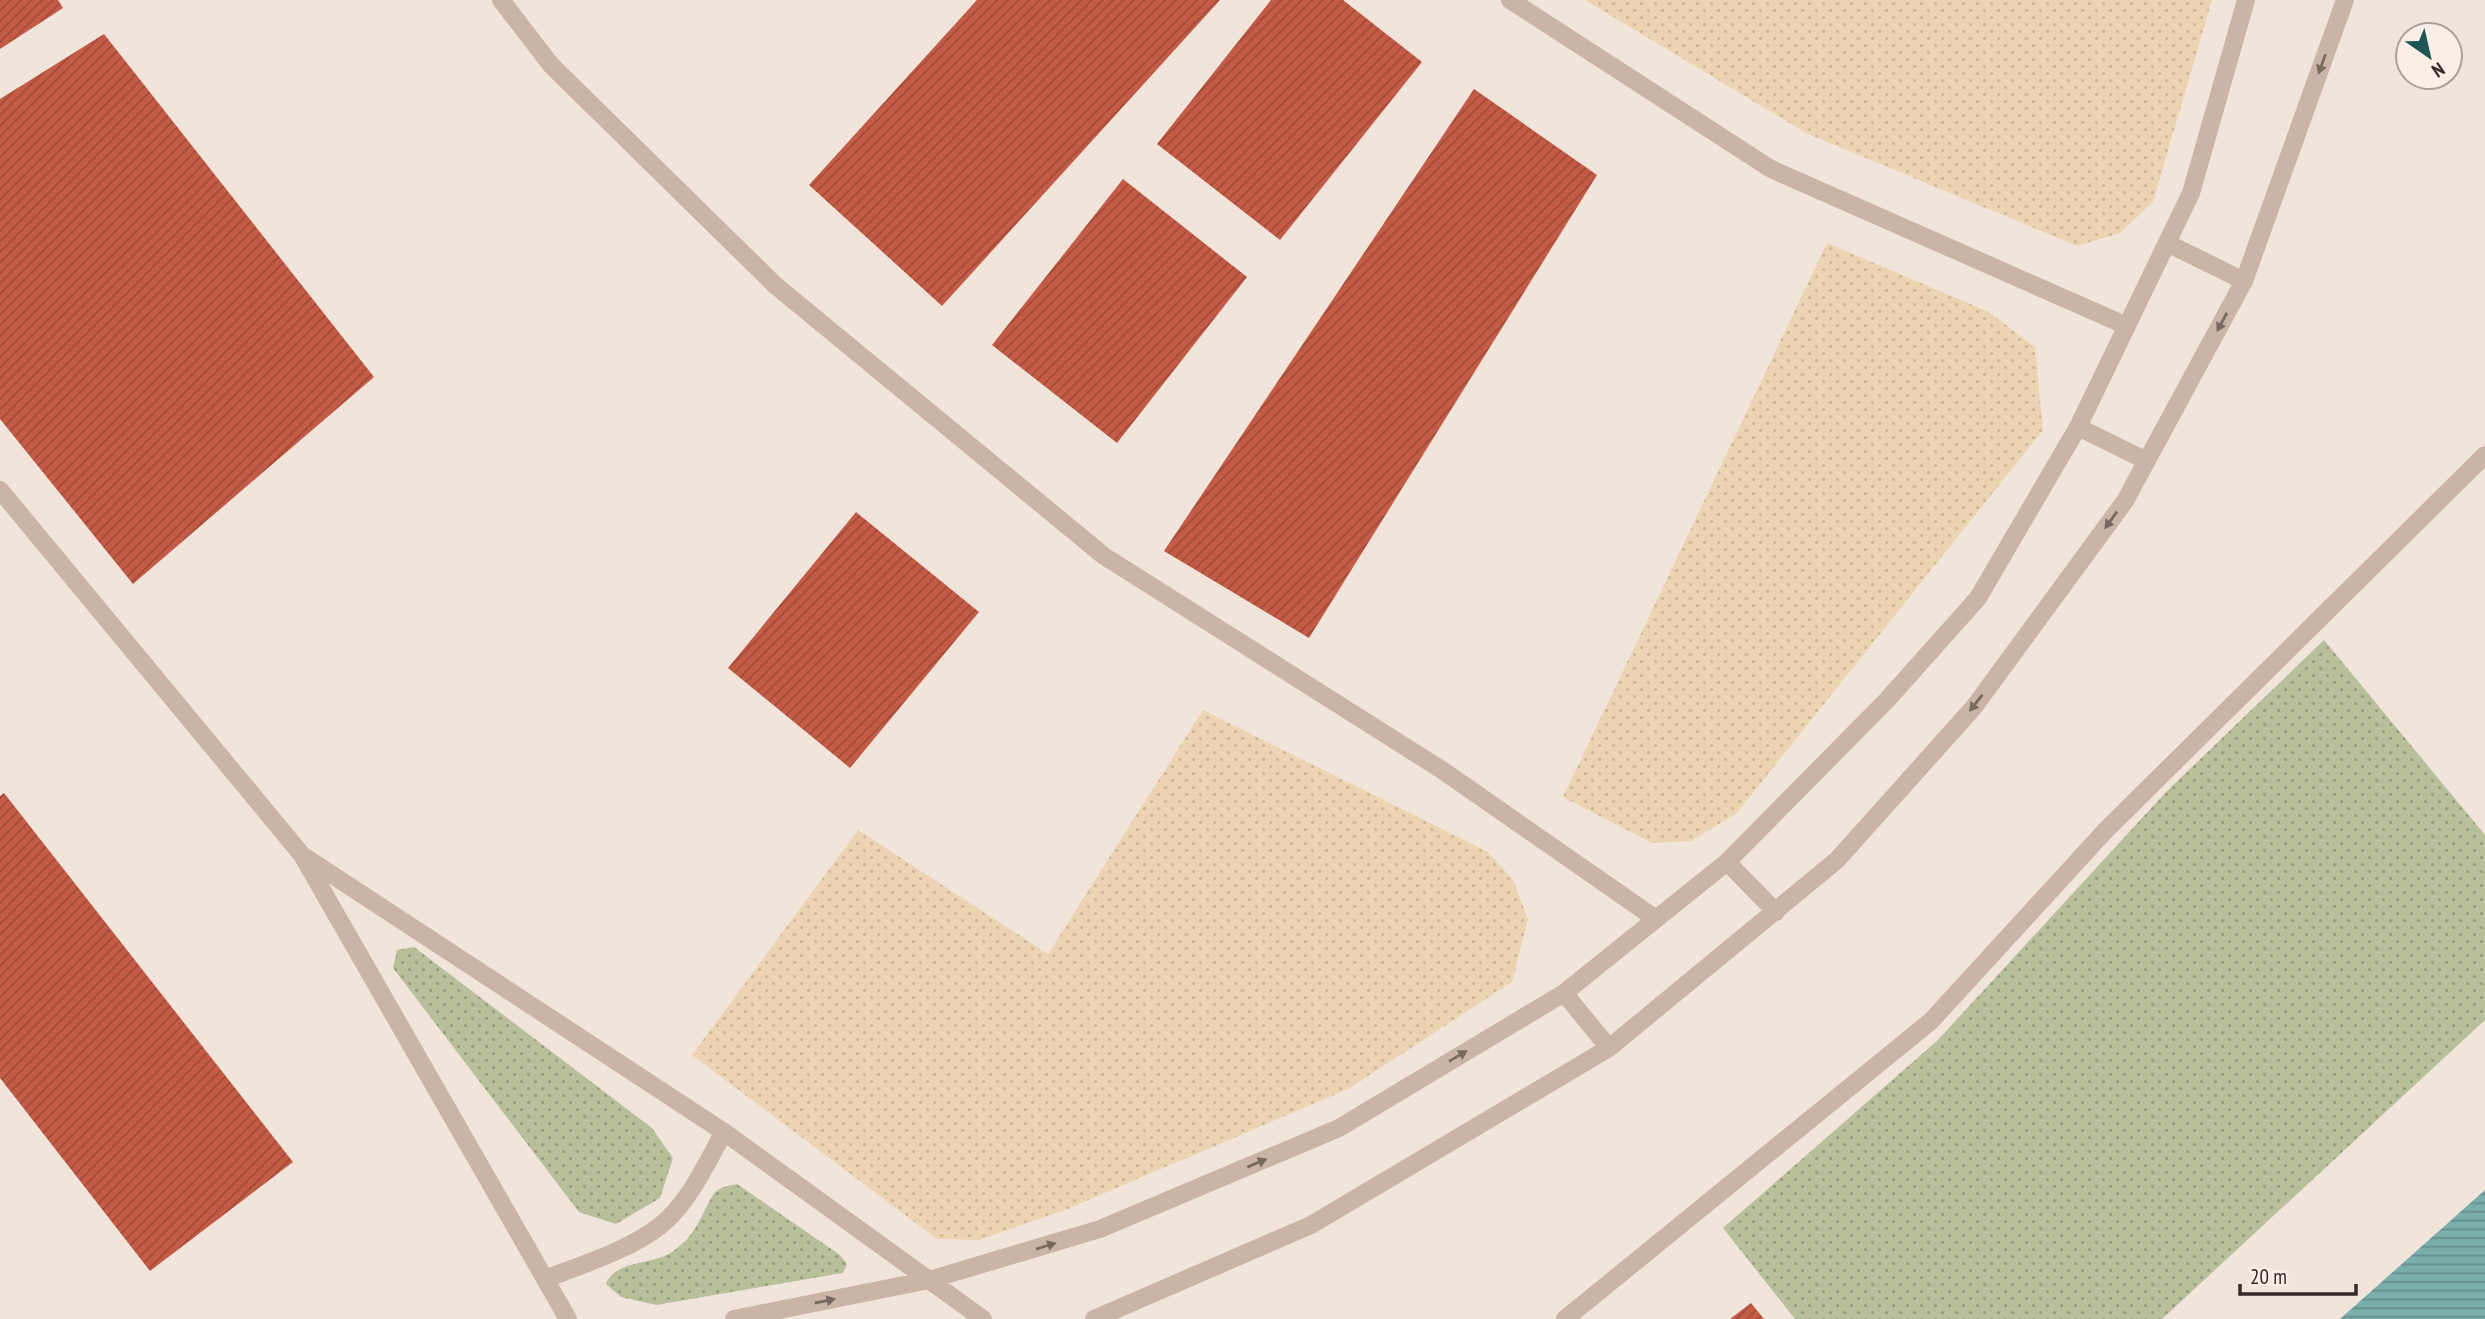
<svg xmlns="http://www.w3.org/2000/svg" width="2485" height="1319" font-family="'PT Sans Narrow',sans-serif">
  <style>
    .grass { fill: url(#grass-dots) }
    .sand { fill: url(#sand-dots) }
    .water { fill: url(#water-rules) }
    .building { fill: url(#building-hatch) }
    .lines { fill: none; stroke-linecap: round; stroke-linejoin: round }
    .lane { stroke: #c9b4a7; stroke-width: 18 }
    .oneway { fill: #786961 }
  </style>
  <defs>
    <pattern id="grass-dots" width="8" height="8" patternUnits="userSpaceOnUse" patternTransform="scale(1.75)"><rect width="8" height="8" fill="#b7c09b"/><path d="M2 2h.1M6 6h.1" fill="none" stroke="#969c7e" stroke-width="1.8" stroke-linecap="round"/></pattern>
    <pattern id="sand-dots" width="8" height="8" patternUnits="userSpaceOnUse" patternTransform="scale(1.75)"><rect width="8" height="8" fill="#ecd4b2"/><path d="M2 2h.1M6 6h.1" fill="none" stroke="#cbb699" stroke-width="1.8" stroke-linecap="round"/></pattern>
    <pattern id="water-rules" width="6" height="5" patternUnits="userSpaceOnUse" patternTransform="scale(1.75)"><rect width="6" height="5" fill="#7aaeac"/><path d="M0 2.5h6" fill="none" stroke="#658e8c"/></pattern>
    <pattern id="building-hatch" width="6" height="6" patternUnits="userSpaceOnUse" patternTransform="scale(1.75)"><rect width="6" height="6" fill="#c45b46"/><path d="M-1 1l2-2M0 6l6-6M5 7l2-2" fill="none" stroke="#a04b3a"/></pattern>
  </defs>
  <rect width="100%" height="100%" fill="#f1e5db"/>
  <!-- grass -->
  <path class="grass" d="M 2324,640 L 2485,835 L 2485,1020 L 2162,1319 L 1795,1319 L 1723,1228 L 1938,1040 L 2166,792 Z
    M 414,947 L 652,1128 L 673,1158 L 660,1198 L 616,1224 L 579,1212 L 393,968 L 397,950 Z
    M 737,1184 L 840,1255 L 847,1264 L 843,1273 L 656,1305 L 621,1297 L 606,1284 C 615,1260 653,1265 672,1252 C 697,1235 699,1218 713,1195 C 718,1187 728,1186 737,1184 Z"/>
  <!-- sand -->
  <path class="sand" d="M 1585,0 L 2212,0 L 2153,202 L 2120,233 L 2077,246 L 1806,133 Z
    M 1827,243 L 1989,312 L 2035,347 L 2043,430 L 1736,814 L 1691,841 L 1652,843 L 1563,797 Z
    M 1203,710 L 1488,852 L 1513,880 L 1528,919 L 1512,982 L 1348,1089 L 1065,1210 L 979,1240 L 937,1239 L 692,1055 L 858,830 L 1048,954 Z"/>
  <!-- water -->
  <path class="water" d="M 2485,1190 L 2485,1319 L 2340,1319 Z"/>
  <!-- building -->
  <path class="building" d="M 0,0 L 58,0 L 63,8 L 0,49 Z
    M 977,0 L 1220,0 L 942,306 L 809,185 Z
    M 1271,0 L 1343,0 L 1422,62 L 1280,240 L 1157,144 Z
    M 104,34 L 374,377 L 133,584 L 0,419 L 0,99 Z
    M 1474,89 L 1597,175 L 1309,638 L 1164,551 Z
    M 1123,179 L 1247,277 L 1117,443 L 992,345 Z
    M 856,512 L 979,612 L 850,768 L 728,668 Z
    M 4,793 L 293,1162 L 150,1271 L 0,1078 L 0,796 Z
    M 1751,1303 L 1764,1319 L 1730,1319 Z"/>
  <g class="lines">
    <!-- lane -->
    <path class="lane" d="M 501,0 L 551,65 L 775,285 L 1104,556 L 1442,770 L 1656,919
      M 1510,0 L 1771,169 L 2127,326
      M 2167,243 L 2244,281
      M 2078,427 L 2147,461
      M 0,490 L 302,855 L 568,1319
      M 305,857 L 724,1132 L 983,1319
      M 1727,862 L 1776,912
      M 1564,993 L 1609,1048
      M 548,1278 C 586,1263 627,1251 660,1226 C 689,1203 706,1164 724,1132
      M 734,1319 L 929,1280 L 1100,1229 L 1339,1128 L 1564,993 L 1727,862 L 1887,700 L 1978,598 L 2078,427 L 2191,193 L 2246,0
      M 1094,1319 L 1311,1225 L 1609,1048 L 1837,860 L 1974,707 L 2125,501 L 2244,281 L 2345,0
      M 1565,1319 L 1931,1021 L 2105,831 L 2485,455"/>
  </g>
  <!-- one-way arrows -->
  <defs><path id="oneway-solid" d="M-6-.8H1V-3.2L6.5 0L1 3.2V.8H-6Z" transform="scale(1.75)"/></defs>
  <g class="oneway">
    <use href="#oneway-solid" transform="translate(2322 64) rotate(110)"/>
    <use href="#oneway-solid" transform="translate(2222 322) rotate(118)"/>
    <use href="#oneway-solid" transform="translate(2111 520) rotate(126)"/>
    <use href="#oneway-solid" transform="translate(1976 703) rotate(128)"/>
    <use href="#oneway-solid" transform="translate(1458 1056) rotate(-31)"/>
    <use href="#oneway-solid" transform="translate(1257 1163) rotate(-23)"/>
    <use href="#oneway-solid" transform="translate(1046 1246) rotate(-17)"/>
    <use href="#oneway-solid" transform="translate(825 1301) rotate(-11)"/>
  </g>
  <!-- north arrow -->
  <g transform="translate(2429 56) rotate(146)"><circle r="33" fill="#f9efe7" stroke="#aba19b" stroke-width="2"/>
  <path d="M0-5L12 26L0 18L-12 26Z" fill="#1e5656"/>
  <text y="-10" font-size="19" font-weight="bold" text-anchor="middle" fill="#362b28">N</text>
  </g>
  <!-- scale -->
  <path d="M2240 1284v10h116v-10" fill="none" stroke="#362b28" stroke-width="3.5"/>
  <text x="2250" y="1284" font-size="21" fill="#362b28" stroke="#f9efe7" stroke-width="5" paint-order="stroke">20 m</text>
</svg>
